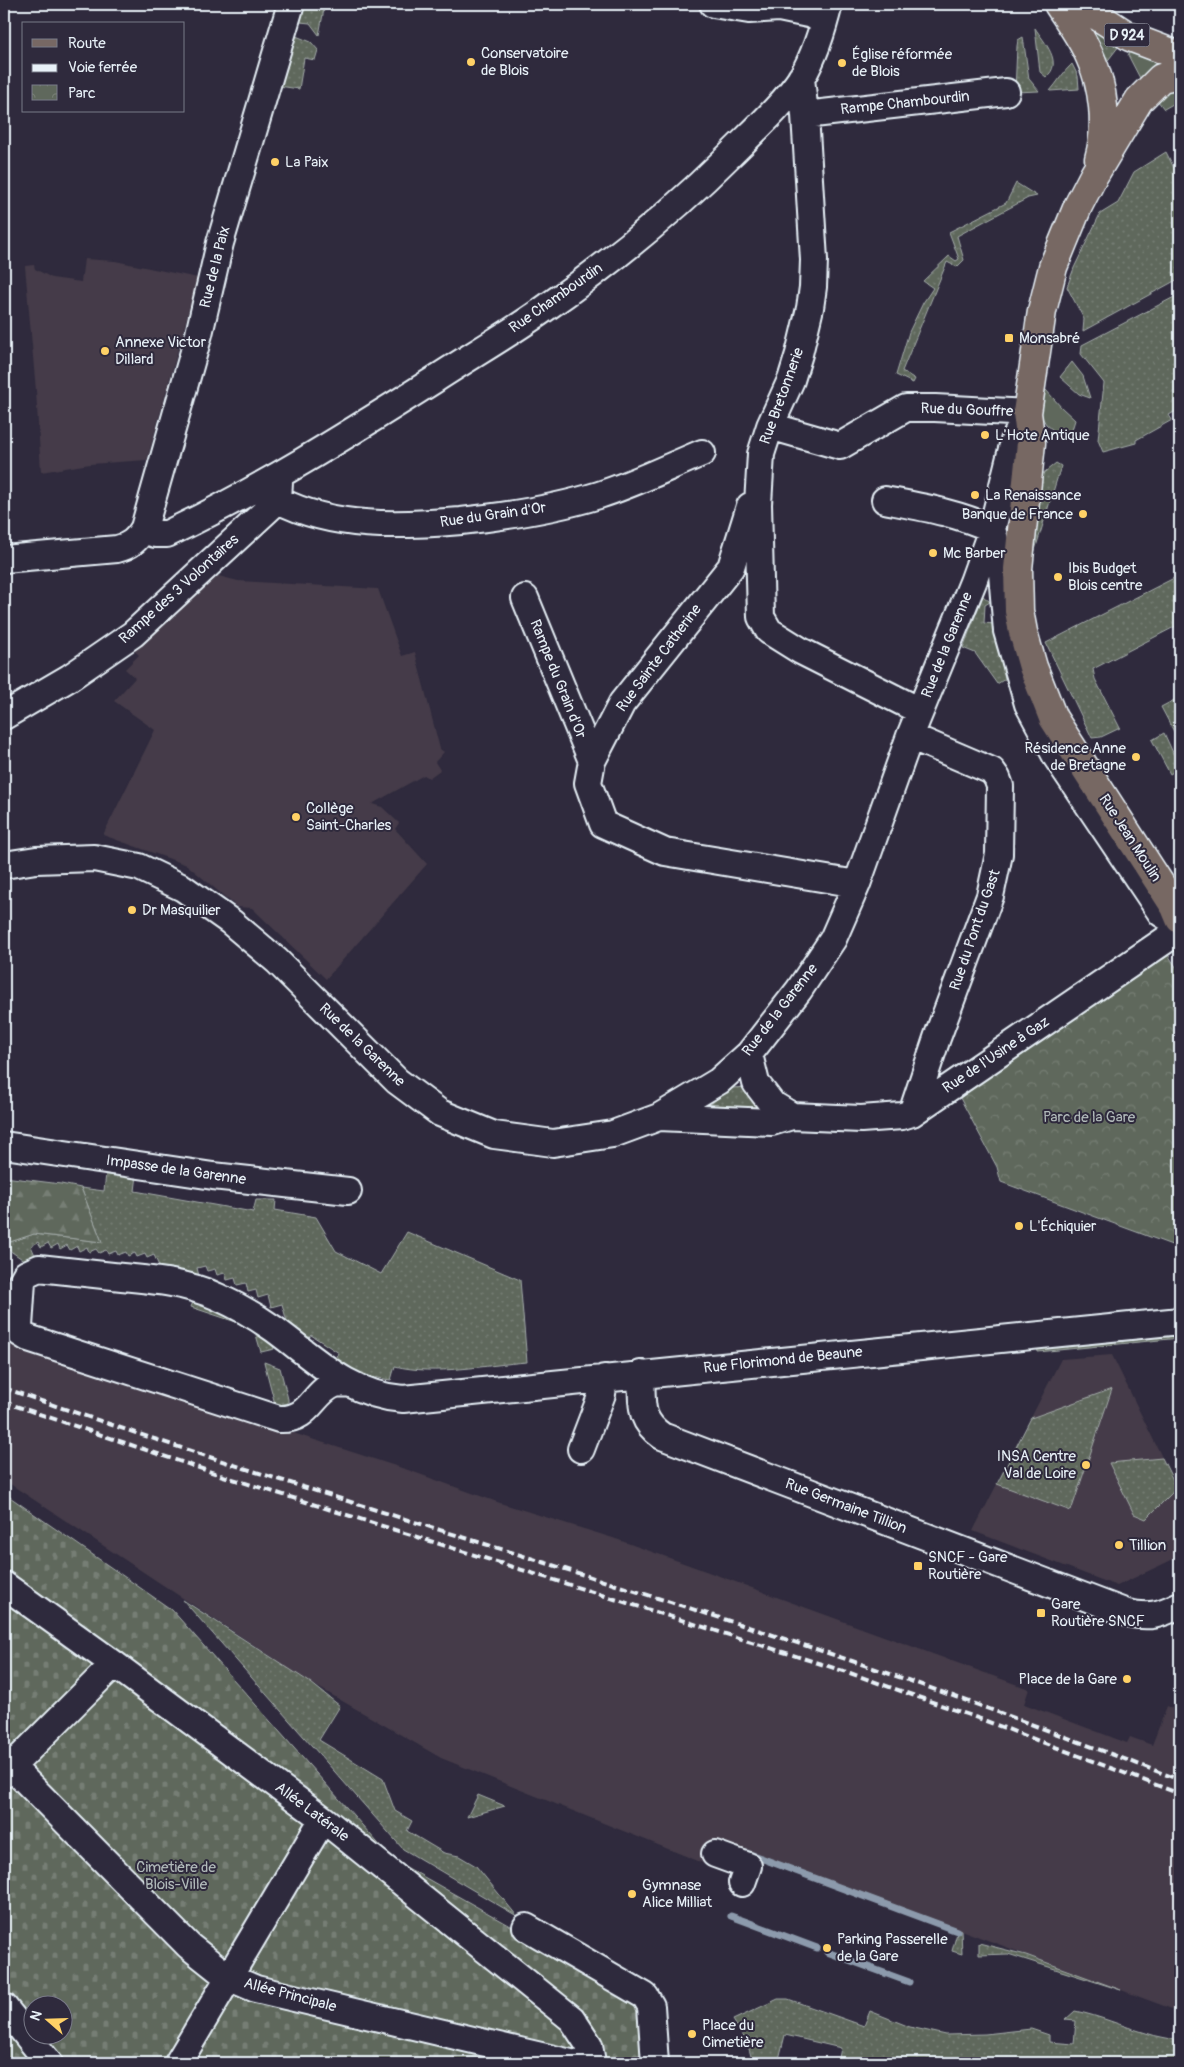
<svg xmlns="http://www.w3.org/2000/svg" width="1184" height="2067" font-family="Pangolin,sans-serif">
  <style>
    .built { fill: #443b48 }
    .grass { fill: url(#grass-dots); stroke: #a4acaa }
    .forest { fill: url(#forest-firs); stroke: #a4acaa }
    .cemetery { fill: url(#cemetery-stones); stroke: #a4acaa; fill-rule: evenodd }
    .park { fill: url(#park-crowns); stroke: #a4acaa }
    .garden { fill: #5f685c; stroke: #a4acaa }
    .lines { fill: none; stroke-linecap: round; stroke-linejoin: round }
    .stream { stroke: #8c9aac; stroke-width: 7 }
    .minor-casing { stroke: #e8f1f8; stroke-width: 30 }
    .major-casing { stroke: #e8f1f8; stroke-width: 31 }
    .minor { stroke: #2f2a3d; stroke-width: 26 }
    .major { stroke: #776864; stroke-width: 28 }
    .rail { stroke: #e8f1f8; stroke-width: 4; stroke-dasharray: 8 4; stroke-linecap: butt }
    .poi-dot { fill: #ffd166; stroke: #2f2a3d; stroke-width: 2 }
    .labels { text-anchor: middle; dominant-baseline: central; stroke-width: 4; stroke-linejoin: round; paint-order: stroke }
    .shield { fill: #2f2a3d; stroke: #b0b5c0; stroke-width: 1 }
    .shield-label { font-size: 14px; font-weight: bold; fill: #e8f1f8 }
    .poi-label { font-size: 15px; fill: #e8f1f8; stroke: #2f2a3d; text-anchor: start }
    .street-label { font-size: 15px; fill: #e8f1f8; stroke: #2f2a3d }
    .park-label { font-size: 15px; fill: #b1baba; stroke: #2f2a3d }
  </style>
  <defs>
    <pattern id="grass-dots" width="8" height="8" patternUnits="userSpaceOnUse" patternTransform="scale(1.25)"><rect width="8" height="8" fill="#5f685c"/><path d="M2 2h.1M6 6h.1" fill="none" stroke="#767e74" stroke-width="1.8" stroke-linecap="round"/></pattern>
    <pattern id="forest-firs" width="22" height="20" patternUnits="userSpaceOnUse" patternTransform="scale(1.25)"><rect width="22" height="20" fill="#5f685c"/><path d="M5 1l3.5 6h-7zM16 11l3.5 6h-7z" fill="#767e74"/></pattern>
    <pattern id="cemetery-stones" width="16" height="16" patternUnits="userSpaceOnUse" patternTransform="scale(1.25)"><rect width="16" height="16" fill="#5f685c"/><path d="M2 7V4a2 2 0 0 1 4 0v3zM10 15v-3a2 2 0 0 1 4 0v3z" fill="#767e74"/></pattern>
    <pattern id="park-crowns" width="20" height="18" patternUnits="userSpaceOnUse" patternTransform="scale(1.25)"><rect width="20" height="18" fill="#5f685c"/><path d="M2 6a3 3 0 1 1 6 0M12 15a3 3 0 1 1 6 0" fill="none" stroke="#767e74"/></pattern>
  </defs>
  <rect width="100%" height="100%" fill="#2f2a3d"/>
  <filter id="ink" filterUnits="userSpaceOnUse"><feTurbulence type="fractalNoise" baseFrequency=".02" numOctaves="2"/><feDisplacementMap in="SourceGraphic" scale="10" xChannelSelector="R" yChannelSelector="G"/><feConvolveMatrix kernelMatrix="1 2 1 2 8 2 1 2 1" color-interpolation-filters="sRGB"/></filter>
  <g filter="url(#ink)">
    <!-- built -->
    <path class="built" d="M 84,259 L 115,261 L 198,278 L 147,460 L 90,464 L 41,472 L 36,391 L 25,266 L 34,265 L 35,269 L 52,278 L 81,282 Z
      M 211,574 L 238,581 L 378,589 L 402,656 L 415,652 L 440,749 L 444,752 L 435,762 L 440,770 L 429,778 L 424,775 L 372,804 L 382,807 L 399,823 L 395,829 L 427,864 L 326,979 L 252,908 L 237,907 L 187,865 L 103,835 L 155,730 L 114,701 L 135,678 L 125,669 L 139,655 L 131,648 Z
      M 4,1340 L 408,1470 L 500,1503 L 613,1538 L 678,1561 L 1029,1689 L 1024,1704 L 1127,1743 L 1130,1737 L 1152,1745 L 1167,1706 L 1180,1711 L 1180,2012 L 739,1847 L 728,1873 L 441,1758 L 311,1683 L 4,1480 Z
      M 1112,1355 L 1180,1494 L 1180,1556 L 1117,1586 L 973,1531 L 1061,1359 Z"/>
    <!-- grass -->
    <path class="grass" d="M 306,4 L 325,4 L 319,35 L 310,23 L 300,22 Z
      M 1088,26 L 1119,46 L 1102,68 Z
      M 1035,28 C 1044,42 1064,63 1046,77 L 1040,72 Z
      M 296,36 L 311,42 L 318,50 L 315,60 L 304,58 L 299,89 L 279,86 Z
      M 1023,37 L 1029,79 L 1039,91 L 1015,92 L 1017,46 L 1018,40 Z
      M 1072,64 L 1078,76 L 1079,89 L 1050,91 C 1058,82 1063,72 1072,64 Z
      M 1166,152 L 1180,180 L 1180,278 L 1083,331 L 1084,319 L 1067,287 L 1074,268 L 1100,214 L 1118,203 L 1134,172 Z
      M 1016,183 L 1037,196 L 1028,198 L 957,236 L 964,260 L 957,267 L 947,262 L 902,371 L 915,379 L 913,383 L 896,375 L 909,332 L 923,303 L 933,288 L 923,281 L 949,256 L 956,261 L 959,259 L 949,232 L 1006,203 Z
      M 1180,294 L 1180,409 L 1169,415 L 1172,420 L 1136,440 L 1136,443 L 1103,452 L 1098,440 L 1104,383 L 1081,354 L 1082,345 Z
      M 1072,362 L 1083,376 L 1090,398 L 1079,394 L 1060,377 Z
      M 1056,463 L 1061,466 L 1023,589 L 1041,475 Z
      M 1180,575 L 1180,624 L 1093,669 L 1095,679 L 1120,728 L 1101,737 L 1092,738 L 1046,643 Z
      M 983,596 L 990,602 L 985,605 L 984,623 L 994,624 L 1005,679 L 997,684 L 975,653 L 963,648 Z
      M 1180,697 L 1180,743 L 1161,707 Z
      M 1164,733 L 1180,768 L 1170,774 L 1152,740 Z
      M 749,1087 L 762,1109 L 708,1112 L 709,1105 L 732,1088 Z
      M 106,1174 L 137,1175 L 135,1191 L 253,1212 L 256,1200 L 276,1200 L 275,1210 L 316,1217 L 336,1251 L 381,1274 L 407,1232 L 520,1280 L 527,1362 C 487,1365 434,1376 395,1366 L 391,1380 L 358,1375 L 335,1360 L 339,1353 L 311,1335 L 306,1342 L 290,1332 L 282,1304 L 271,1307 L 268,1295 L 258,1298 L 256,1290 L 248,1292 L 246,1283 L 237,1285 L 235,1278 L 227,1280 L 225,1273 L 217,1275 L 215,1269 L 207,1271 L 205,1266 L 197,1268 L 201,1284 L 163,1275 L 154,1255 L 147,1258 L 145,1254 L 137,1257 L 135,1253 L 128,1256 L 126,1252 L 118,1255 L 116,1251 L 108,1254 L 106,1250 L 99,1253 L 96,1249 L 89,1252 L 87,1247 L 79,1251 L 77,1246 L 70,1250 L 67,1245 L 60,1249 L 58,1244 L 51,1248 L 48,1243 L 41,1247 L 38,1242 L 31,1246 L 38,1262 L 28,1263 L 6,1248 L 4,1249 L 4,1244 L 34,1234 L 102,1242 L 81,1188 L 104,1191 Z
      M 196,1295 L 270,1333 L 274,1349 L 261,1352 L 254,1328 L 191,1307 Z
      M 1180,1331 L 1180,1338 L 1038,1352 L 1037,1345 Z
      M 264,1362 L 280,1368 L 288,1399 L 288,1405 L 284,1410 L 275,1404 Z
      M 1112,1389 L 1071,1511 L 997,1484 L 1031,1418 Z
      M 1162,1458 L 1177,1488 L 1146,1519 L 1134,1514 L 1109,1463 Z
      M 183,1600 L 311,1683 L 340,1706 L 319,1740 L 383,1779 L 395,1811 L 412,1821 L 407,1831 L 444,1853 L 459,1856 L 476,1866 L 517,1916 L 403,1849 Z
      M 478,1795 L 505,1806 L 467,1817 Z
      M 738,1847 L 961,1930 L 962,1954 L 952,1951 L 957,1933 L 737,1852 Z
      M 979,1943 L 1026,1955 L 1121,1990 L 1008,1954 L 979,1955 Z
      M 778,1999 L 788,1999 L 864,2026 L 870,2011 L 910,2027 L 946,2035 L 985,2034 L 1031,2029 L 1049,2035 L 1049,2042 L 1074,2044 L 1076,2021 L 1065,2020 L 1075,2011 C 1100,2016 1122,2026 1146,2033 C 1157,2037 1169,2038 1180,2041 L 1180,2063 L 838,2063 L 841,2048 L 785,2035 L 778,2063 L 753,2063 L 747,2042 L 733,2020 Z"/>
    <!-- forest -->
    <path class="forest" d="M 4,1177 L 61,1184 L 81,1188 L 102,1242 L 34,1234 L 4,1244 Z"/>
    <!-- cemetery -->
    <path class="cemetery" d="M 4,1493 L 172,1610 L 392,1859 L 642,2000 L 643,2054 L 633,2056 L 627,2063 L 4,2063 ZM 32,2004 L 62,2004 L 62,2034 L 32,2034 Z"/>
    <!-- park -->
    <path class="park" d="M 1165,950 L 1180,973 L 1180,1248 L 1001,1182 L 997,1167 L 960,1098 Z"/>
    <!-- garden -->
    <path class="garden" d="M 1130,52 L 1154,61 L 1157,64 L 1155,69 L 1142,82 L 1128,55 Z
      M 1180,84 L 1180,100 L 1164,109 L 1154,96 Z
      M 1046,390 L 1061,407 L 1075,420 L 1071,433 L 1061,437 L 1046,424 L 1040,414 L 1043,392 Z"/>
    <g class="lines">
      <!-- stream -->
      <path class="stream" d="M 747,1853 L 957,1931
        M 731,1916 L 817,1948
        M 827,1952 L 909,1982"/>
      <defs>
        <path id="minor" d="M 713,4 L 749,10 L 779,8 L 813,15 L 823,22
          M 801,78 L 805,115 L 814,260 L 813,287 L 810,308 L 799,354 L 791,380 L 770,426 L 761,454 L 758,504 L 761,617 L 769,631 L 801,651 L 920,711
          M 805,115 L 1006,92
          M 278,500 C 334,529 400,526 461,521 C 508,516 554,509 599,495 C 634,484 668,467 702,453
          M 885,500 C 921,507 958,513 992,529
          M 750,506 L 731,567 L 622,703 L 592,761 L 588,783 L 603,824 L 665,852 L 857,884
          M 992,529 L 1001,562 L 1007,631 L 1028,704 L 1057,758 L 1161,913 L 1180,925
          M 143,530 L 155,534 L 167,534 C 260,490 347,435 434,380 C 469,357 506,336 540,312 C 608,265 673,212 731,154 C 753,132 785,103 802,77 C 815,55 823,29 829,4
          M 4,559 L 117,549 C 130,546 137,540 144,528 L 199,334 L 220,243 L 291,4
          M 525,598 L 592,761
          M 4,716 L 69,678 L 133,634 L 278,500 L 279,482
          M 910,736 L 992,771 L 997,778 L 1000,786 L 999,854 L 990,896 L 937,1038 L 912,1113
          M 4,865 L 36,860 L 94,858 L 139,867 L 183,888 L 231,922 L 277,961 L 397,1081 L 440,1113 L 494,1135 L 553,1143 L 613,1134 L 659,1117 L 719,1081 L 749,1054 L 799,990 L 833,939 L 857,884 L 910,736 L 973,582 L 992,529 L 1014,441 L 1027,413 L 935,408 L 906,408 L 840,446 L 770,426
          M 749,1054 L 756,1083 L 772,1104 L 792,1116
          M 659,1117 L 772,1122 L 792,1116 L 861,1119 L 902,1116 L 912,1113 L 1180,930
          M 4,1145 L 213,1176 L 348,1191
          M 641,1374 C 643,1401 637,1419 662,1436 L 1127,1613 C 1150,1618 1159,1615 1180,1605
          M 348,1383 C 344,1384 339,1383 335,1384 C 313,1391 310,1421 279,1419 L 28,1338 L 20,1333 L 19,1327 L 22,1281 L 26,1274 L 39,1268 C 67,1271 94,1274 122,1277 C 155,1280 188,1283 218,1297 C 238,1306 257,1317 274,1329 C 315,1359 349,1395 403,1399 L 1180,1321
          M 581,1449 L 602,1394 L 604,1378
          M 4,1585 L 114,1664 L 323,1819 L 572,2019 L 589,2045 L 592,2063
          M 4,1759 L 189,1946 L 228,1977 L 256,1989 L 571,2063
          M 4,1774 L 114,1664
          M 715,1854 L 748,1866 L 742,1883
          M 526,1927 L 645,1996 L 651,2006 L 655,2063
          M 4,2007 L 49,2063
          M 178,2063 L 323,1819"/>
        <path id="major" d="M 1058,4 C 1069,21 1082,38 1090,57 C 1104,87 1108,127 1099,159
          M 1079,4 L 1130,37 L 1180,56
          M 1180,74 L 1161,78 L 1139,100 L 1094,175 L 1078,206 L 1053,267 L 1042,311 L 1027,413 L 1031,443 L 1018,569 L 1019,611 L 1023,632 L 1033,667 L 1053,718 L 1175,907 L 1180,919"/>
      </defs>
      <!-- minor casing -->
      <use href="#minor" class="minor-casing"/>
      <!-- major casing -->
      <use href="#major" class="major-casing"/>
      <!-- minor -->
      <use href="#minor" class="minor"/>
      <!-- major -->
      <use href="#major" class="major"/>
      <!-- rail -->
      <path class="rail" d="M 4,1388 C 284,1486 570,1567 852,1661 C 962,1698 1072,1739 1180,1780
        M 4,1402 L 220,1475 L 850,1673 L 986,1721 L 1180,1794"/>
    </g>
  </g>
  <!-- markers -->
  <g class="poi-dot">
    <circle cx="471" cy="62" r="5"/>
    <circle cx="842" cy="63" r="5"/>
    <circle cx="275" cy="162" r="5"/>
    <rect x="1004" y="333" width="10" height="10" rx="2.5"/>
    <circle cx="105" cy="351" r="5"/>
    <circle cx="985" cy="435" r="5"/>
    <circle cx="975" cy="495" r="5"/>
    <circle cx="1083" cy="514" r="5"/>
    <circle cx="933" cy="553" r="5"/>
    <circle cx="1058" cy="577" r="5"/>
    <circle cx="1136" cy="757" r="5"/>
    <circle cx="296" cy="817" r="5"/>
    <circle cx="132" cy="910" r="5"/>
    <circle cx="1019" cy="1226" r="5"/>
    <circle cx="1086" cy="1465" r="5"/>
    <circle cx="1119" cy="1545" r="5"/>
    <rect x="913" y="1561" width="10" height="10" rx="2.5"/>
    <rect x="1036" y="1608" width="10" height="10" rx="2.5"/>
    <circle cx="1127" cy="1679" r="5"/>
    <circle cx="632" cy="1894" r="5"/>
    <circle cx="827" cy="1948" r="5"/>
    <circle cx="692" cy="2034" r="5"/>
  </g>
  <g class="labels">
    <!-- shield labels -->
    <rect class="shield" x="1104.5" y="23.5" width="45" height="23" rx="4"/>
    <g class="shield-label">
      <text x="1127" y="35">D 924</text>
    </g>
    <!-- poi labels -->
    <g class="poi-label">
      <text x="481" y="53">Conservatoire<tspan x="481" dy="17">de Blois</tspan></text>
      <text x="852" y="54">Église réformée<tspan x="852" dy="17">de Blois</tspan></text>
      <text x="285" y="162">La Paix</text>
      <text x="1019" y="338">Monsabré</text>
      <text x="115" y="342">Annexe Victor<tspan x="115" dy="17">Dillard</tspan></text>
      <text x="995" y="435">L'Hote Antique</text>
      <text x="985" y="495">La Renaissance</text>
      <text x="1073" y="514" text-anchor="end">Banque de France</text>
      <text x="943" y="553">Mc Barber</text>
      <text x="1068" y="568">Ibis Budget<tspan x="1068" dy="17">Blois centre</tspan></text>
      <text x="1126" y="748" text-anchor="end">Résidence Anne<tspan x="1126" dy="17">de Bretagne</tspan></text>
      <text x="306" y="808">Collège<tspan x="306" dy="17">Saint-Charles</tspan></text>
      <text x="142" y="910">Dr Masquilier</text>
      <text x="1029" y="1226">L'Échiquier</text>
      <text x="1076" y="1456" text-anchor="end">INSA Centre<tspan x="1076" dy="17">Val de Loire</tspan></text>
      <text x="1129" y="1545">Tillion</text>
      <text x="928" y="1557">SNCF - Gare<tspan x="928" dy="17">Routière</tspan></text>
      <text x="1051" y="1604">Gare<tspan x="1051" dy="17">Routière SNCF</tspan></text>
      <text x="1117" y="1679" text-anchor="end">Place de la Gare</text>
      <text x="642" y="1885">Gymnase<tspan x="642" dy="17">Alice Milliat</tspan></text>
      <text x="837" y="1939">Parking Passerelle<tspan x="837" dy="17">de la Gare</tspan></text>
      <text x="702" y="2025">Place du<tspan x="702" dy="17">Cimetière</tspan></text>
    </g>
    <!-- street labels -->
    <g class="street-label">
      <text transform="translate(905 103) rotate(-6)">Rampe Chambourdin</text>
      <text transform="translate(215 267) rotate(-76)">Rue de la Paix</text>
      <text transform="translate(556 298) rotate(-35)">Rue Chambourdin</text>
      <text transform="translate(782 396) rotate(-70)">Rue Bretonnerie</text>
      <text transform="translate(967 410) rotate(2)">Rue du Gouffre</text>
      <text transform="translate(493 515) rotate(-8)">Rue du Grain d'Or</text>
      <text transform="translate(179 589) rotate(-42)">Rampe des 3 Volontaires</text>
      <text transform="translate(947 645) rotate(-68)">Rue de la Garenne</text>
      <text transform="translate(659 658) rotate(-53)">Rue Sainte Catherine</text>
      <text transform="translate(558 679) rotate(68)">Rampe du Grain d'Or</text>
      <text transform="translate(1130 838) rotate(57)">Rue Jean Moulin</text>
      <text transform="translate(975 930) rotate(-71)">Rue du Pont du Gast</text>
      <text transform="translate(780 1010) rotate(-52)">Rue de la Garenne</text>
      <text transform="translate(362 1045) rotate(44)">Rue de la Garenne</text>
      <text transform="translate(996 1055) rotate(-34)">Rue de l'Usine à Gaz</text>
      <text transform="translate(176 1170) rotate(8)">Impasse de la Garenne</text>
      <text transform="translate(783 1360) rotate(-6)">Rue Florimond de Beaune</text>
      <text transform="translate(846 1506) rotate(21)">Rue Germaine Tillion</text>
      <text transform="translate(312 1812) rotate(37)">Allée Latérale</text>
      <text transform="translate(290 1995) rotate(15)">Allée Principale</text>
    </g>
    <!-- park labels -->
    <g class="park-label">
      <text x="1089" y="1117">Parc de la Gare</text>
      <text x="176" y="1867">Cimetière de<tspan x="176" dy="17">Blois-Ville</tspan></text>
    </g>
  </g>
  <!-- margin -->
  <rect width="1184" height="2067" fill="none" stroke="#2f2a3d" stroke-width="20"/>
  <rect x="10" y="10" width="1164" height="2047" fill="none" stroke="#e8f1f8" stroke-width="2" filter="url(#ink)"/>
  <!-- legend -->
  <rect x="22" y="22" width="162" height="90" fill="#2f2a3d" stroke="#797a88"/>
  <rect x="32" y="39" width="25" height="8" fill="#776864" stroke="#797a88"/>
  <text x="68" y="48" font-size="15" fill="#e8f1f8">Route</text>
  <rect x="32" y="64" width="25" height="8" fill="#e8f1f8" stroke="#797a88"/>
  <text x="68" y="72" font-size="15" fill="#e8f1f8">Voie ferrée</text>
  <rect x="32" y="85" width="25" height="15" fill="url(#park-crowns)" stroke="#797a88"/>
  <text x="68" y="98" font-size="15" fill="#e8f1f8">Parc</text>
  <!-- north arrow -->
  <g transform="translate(48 2020) rotate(290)"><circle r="24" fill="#2f2a3d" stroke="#797a88"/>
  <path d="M0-4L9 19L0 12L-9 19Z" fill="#ffd166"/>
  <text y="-8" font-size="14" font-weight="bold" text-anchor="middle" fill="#e8f1f8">N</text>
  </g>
</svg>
